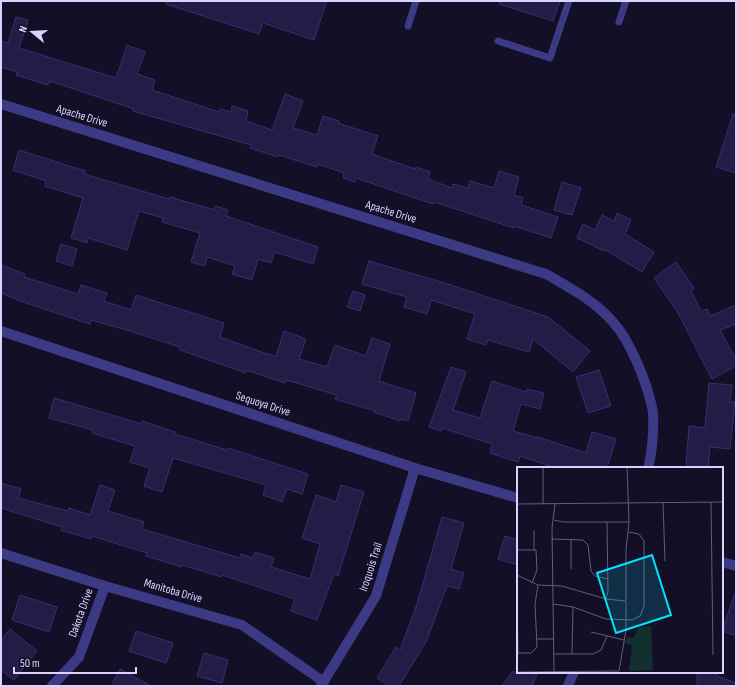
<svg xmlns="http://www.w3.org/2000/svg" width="737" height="687" font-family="'Sofia Sans Condensed',sans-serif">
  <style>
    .building { fill: #241b47; stroke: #3b2d73 }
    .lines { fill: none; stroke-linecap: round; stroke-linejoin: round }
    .service { stroke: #3d3a85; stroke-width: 7 }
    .minor { stroke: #3d3a85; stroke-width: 10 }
    .labels { text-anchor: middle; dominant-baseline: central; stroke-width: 3; stroke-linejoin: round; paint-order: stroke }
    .street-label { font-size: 12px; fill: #d9d4ff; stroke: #130f26 }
    .inset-road { fill: none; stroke: #625e7d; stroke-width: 1 }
    .view { fill: #00e5ff; fill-opacity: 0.15; stroke: #00e5ff; stroke-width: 2 }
    .inset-edge { fill: none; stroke: #d9d4ff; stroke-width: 2 }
  </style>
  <rect width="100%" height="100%" fill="#130f26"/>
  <!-- building -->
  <path class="building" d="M 166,1 L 327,1 L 314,40 L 263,23 L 259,34 L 166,4 Z
    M 500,1 L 560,1 L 553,21 L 499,4 Z
    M 16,17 L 28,20 L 19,48 L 116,78 L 127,45 L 145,52 L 137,74 L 155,80 L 152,90 L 219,112 L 220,109 L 231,112 L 232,106 L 248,111 L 246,121 L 272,130 L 285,94 L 303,101 L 293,128 L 317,135 L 323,116 L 339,121 L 338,123 L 378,136 L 372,154 L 415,169 L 416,167 L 430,172 L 428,179 L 452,188 L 453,184 L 468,188 L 470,181 L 494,188 L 499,171 L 519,177 L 514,195 L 523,198 L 521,205 L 558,217 L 551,238 L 514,226 L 514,228 L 434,202 L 433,204 L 356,178 L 355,182 L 343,178 L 344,173 L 318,164 L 317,167 L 279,155 L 278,157 L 250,148 L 251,145 L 133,111 L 134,109 L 50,81 L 48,85 L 16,75 L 17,72 L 1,67 L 1,41 L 8,43 Z
    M 733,114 L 736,114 L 736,173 L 716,167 Z
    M 19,150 L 85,171 L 84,174 L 169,199 L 170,197 L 215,210 L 216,206 L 228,210 L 226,216 L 318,247 L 313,264 L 275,252 L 271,263 L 258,259 L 252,280 L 232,274 L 235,266 L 207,257 L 205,266 L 191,262 L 200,233 L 162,222 L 163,218 L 139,211 L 127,250 L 88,238 L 87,243 L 71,238 L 83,198 L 45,186 L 46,181 L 13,170 Z
    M 562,182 L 581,188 L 572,215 L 554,210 Z
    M 617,213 L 631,220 L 625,234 L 654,252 L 642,272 L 604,249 L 604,251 L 577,238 L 583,224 L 595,230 L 602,215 L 614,221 Z
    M 61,244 L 77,249 L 72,266 L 56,261 Z
    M 369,261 L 448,284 L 548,317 L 590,351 L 573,372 L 533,339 L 529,352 L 488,340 L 486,345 L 467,339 L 475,314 L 431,300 L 427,314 L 404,307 L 407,297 L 362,284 Z
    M 676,262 L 694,288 L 691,291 L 701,311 L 707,309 L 710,316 L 736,305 L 736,324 L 720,330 L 736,359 L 736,366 L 712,379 L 677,311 L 654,278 Z
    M 1,265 L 25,274 L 24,277 L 78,294 L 81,285 L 107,293 L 104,301 L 131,310 L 136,295 L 224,323 L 220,337 L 264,353 L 276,356 L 284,331 L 306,339 L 299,359 L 327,367 L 335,345 L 366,356 L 372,338 L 390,344 L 379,381 L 416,393 L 408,421 L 401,419 L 400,421 L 374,412 L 375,411 L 335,399 L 337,395 L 286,380 L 285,383 L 246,370 L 246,373 L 180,350 L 180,347 L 130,331 L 91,320 L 90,324 L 23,302 L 1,293 Z
    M 353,291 L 365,295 L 360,311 L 347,307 Z
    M 451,367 L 466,372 L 453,410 L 480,418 L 492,381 L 526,392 L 527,389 L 544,393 L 540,409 L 521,404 L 513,431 L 538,438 L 538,437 L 586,453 L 592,432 L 616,439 L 607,468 L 556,468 L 520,456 L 518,462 L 490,453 L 492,444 L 442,428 L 441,431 L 429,427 Z
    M 599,370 L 611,406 L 588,413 L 576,377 Z
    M 709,383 L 732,385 L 730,402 L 735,402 L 730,449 L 710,447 L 708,468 L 686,467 L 689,426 L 705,428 Z
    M 54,398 L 142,424 L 142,421 L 175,432 L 175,434 L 227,450 L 228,448 L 308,474 L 302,494 L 287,489 L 282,502 L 263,495 L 266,485 L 173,458 L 162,492 L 144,486 L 150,468 L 130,462 L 135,446 L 92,433 L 93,430 L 49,418 Z
    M 1,483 L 21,489 L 18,498 L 68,511 L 69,508 L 90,515 L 100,485 L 115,490 L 108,511 L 144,522 L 142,529 L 240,558 L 241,554 L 253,558 L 255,552 L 274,558 L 271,567 L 310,579 L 320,544 L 302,538 L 316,495 L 336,502 L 341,485 L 364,492 L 338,576 L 334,574 L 317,620 L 291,611 L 295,599 L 222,575 L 222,577 L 182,565 L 182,567 L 146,556 L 147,553 L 92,536 L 91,539 L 61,530 L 62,527 L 1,508 Z
    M 442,517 L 464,523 L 451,569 L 464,573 L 459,589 L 447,586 L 426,642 L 399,686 L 389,686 L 377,678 L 396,647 L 400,650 L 417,604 Z
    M 505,536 L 518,540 L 518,565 L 498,559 Z
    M 735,593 L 736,593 L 736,636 L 722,631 Z
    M 20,595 L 57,607 L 49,632 L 12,620 Z
    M 10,629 L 37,651 L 14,680 L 1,670 L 1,640 Z
    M 136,631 L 173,643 L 166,663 L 129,651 Z
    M 204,653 L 228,660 L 222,683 L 197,676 Z
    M 120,669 L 151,686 L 111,686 Z
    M 512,672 L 538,672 L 532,686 L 502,686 Z
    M 697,672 L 717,673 L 717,676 L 736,683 L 736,686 L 697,686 Z"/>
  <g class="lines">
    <!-- service -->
    <path class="service" d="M 619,22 L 626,1
      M 408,26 L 416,1
      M 498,41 L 550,58 L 569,1"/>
    <!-- minor -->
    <path class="minor" d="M 1,104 L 546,274 C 570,288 594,300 613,322 C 631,342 646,381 652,407 C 655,421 652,455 648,468
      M 1,331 L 415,468 L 518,498
      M 1,553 L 105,586 L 242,625 L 324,682
      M 722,562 L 736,566
      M 52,686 L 79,657 L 105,586
      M 321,686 L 376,596 L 415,468
      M 568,686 L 574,672"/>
  </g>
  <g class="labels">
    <!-- street labels -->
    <g class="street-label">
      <text transform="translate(82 116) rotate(17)">Apache Drive</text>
      <text transform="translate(391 212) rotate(17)">Apache Drive</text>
      <text transform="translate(263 404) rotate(18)">Sequoya Drive</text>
      <text transform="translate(371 567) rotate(-72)">Iroquois Trail</text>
      <text transform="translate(173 591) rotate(16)">Manitoba Drive</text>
      <text transform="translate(81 613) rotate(-70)">Dakota Drive</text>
    </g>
  </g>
  <!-- overview -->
  <g transform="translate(517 467)">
    <rect width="206" height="206" fill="#130f26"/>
    <path d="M 134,159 L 136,203 L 112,204 L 115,178 L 108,176 L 110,170 L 117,171 L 121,161 Z" fill="#12302f"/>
    <path class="inset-road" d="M 26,0 L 26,37M 194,35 L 196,188M 146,36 L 148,94M 0,37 L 206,35M 37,53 L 46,55 L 112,55M 17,63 L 17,83M 35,72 L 66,73 L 71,78 L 74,104 L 78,109 L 91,112M 54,72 L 54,102M 0,83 L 19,83 L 20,103 L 15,116M 0,108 L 21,118 L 45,119 L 89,132 L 108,134M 89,132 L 91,124 L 90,55M 0,137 L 1,186M 36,137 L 56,140 L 89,152 L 115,153 L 123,149 L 127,139 L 127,74 L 122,67 L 112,65M 74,165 L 107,173M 19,172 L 37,172M 0,186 L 14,186 L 20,180 L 18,137 L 21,118M 37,187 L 76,187 L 84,183 L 90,169M 55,187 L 56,140M 0,205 L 102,204 L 109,163 L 109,82 L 112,55 L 110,0M 37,205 L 35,61 L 38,37"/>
    <path class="view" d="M 135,88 L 154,148 L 99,166 L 80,106 Z"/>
    <rect width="206" height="206" class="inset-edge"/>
  </g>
  <!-- border -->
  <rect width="737" height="687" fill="none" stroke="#d9d4ff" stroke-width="4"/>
  <!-- north arrow -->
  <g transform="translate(32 32) rotate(288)" stroke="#130f26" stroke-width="3" paint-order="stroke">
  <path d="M0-3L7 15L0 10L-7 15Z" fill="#d9d4ff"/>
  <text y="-6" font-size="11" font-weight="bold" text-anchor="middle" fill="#d9d4ff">N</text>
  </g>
  <!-- scale -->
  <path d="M14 667v6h122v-6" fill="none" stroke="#d9d4ff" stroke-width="2"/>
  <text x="20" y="667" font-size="12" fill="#d9d4ff" stroke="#130f26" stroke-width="3" paint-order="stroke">50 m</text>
</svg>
